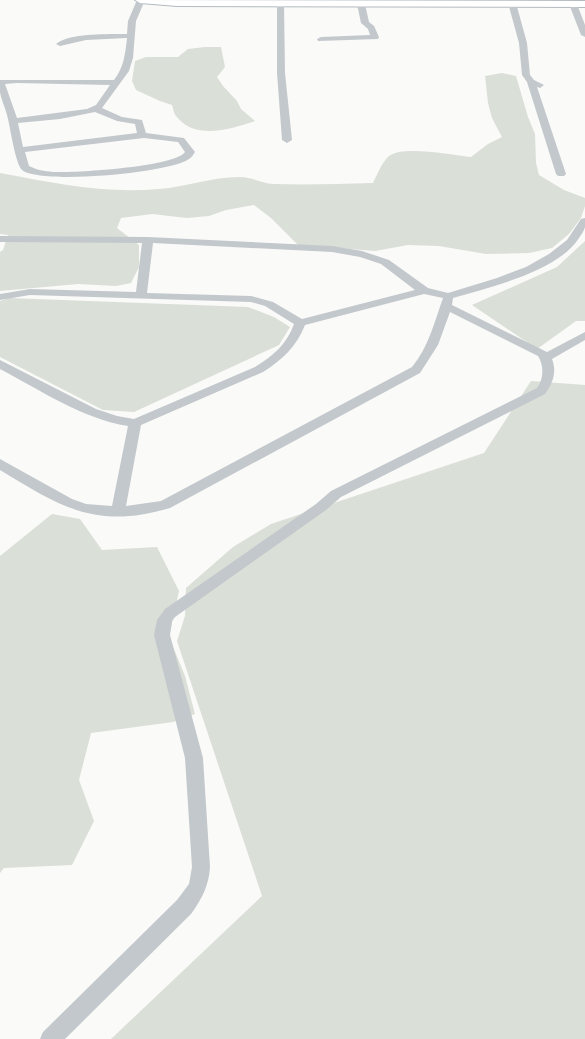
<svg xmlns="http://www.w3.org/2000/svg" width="585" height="1039" font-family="'Exo 2',sans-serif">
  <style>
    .green { fill: #dadfd7 }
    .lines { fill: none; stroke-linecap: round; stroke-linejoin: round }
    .secondary-casing { stroke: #b3babf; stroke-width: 2 }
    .minor { fill: #c3c8cc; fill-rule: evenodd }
    .secondary { fill: #fff; fill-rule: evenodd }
  </style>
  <rect width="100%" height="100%" fill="#fafaf8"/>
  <!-- green -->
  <path class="green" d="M 205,47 L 221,47 L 225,67 L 217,77 L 223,86 L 237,101 L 241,109 L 255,121 C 231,129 195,141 176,116 C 174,114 173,108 172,105 L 160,101 L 136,90 L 132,81 L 135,61 L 146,57 L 178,57 L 188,49 Z
    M 502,73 L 516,76 L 528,117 L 535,134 L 536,163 L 539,175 L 564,190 L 585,198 L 585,206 L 581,218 L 569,234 L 552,248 L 529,253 L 486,254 L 439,246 L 408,245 L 375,251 L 298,245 L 271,218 L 254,205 L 226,210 L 209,216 L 187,218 L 152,214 L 121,218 L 117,228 L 139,245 L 139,267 L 131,283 L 116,286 L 78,284 L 0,291 L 0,252 L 3,250 L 8,235 L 0,234 L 0,173 C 53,183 105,194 159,189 C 186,187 212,177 240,177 C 251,177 262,183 273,184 C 306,185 339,184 373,183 C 377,175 382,162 389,156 C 404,145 451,155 471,157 L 488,144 L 502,137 L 492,118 L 488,103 L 485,76 Z
    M 585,241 L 585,321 L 576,321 L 537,349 L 472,305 L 557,267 Z
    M 9,298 L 248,307 L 274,317 L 290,327 L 279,345 L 134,412 L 103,410 L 0,357 L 0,301 Z
    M 531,381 L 585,385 L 585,1039 L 111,1039 L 262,896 L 177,641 L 185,616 L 186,588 L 233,547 L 271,524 L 484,453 Z
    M 52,514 L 80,519 L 102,550 L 157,547 L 179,591 L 169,637 L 185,676 L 195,714 L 173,722 L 91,733 L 79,780 L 94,821 L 72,865 L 4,868 L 0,873 L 0,556 Z"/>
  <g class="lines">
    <defs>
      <path id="secondary" d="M 135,0 L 585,1 L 585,7 L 177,6 L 140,3 Z"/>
    </defs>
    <!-- secondary casing -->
    <use href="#secondary" class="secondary-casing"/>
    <!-- minor -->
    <path class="minor" d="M 137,0 L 145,0 L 136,21 L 133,58 L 129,71 L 102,108 L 122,117 L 142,120 L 146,133 L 184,138 L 195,152 C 193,155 192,157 189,159 C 170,173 40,185 22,170 C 15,163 10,125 7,115 C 5,107 1,99 0,92 C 0,88 0,83 0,80 L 114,80 C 124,67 125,55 127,38 L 86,40 L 60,46 L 56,44 C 68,33 110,34 127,34 L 128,21 ZM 17,83 L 110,85 L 96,105 L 87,109 L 17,118 L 5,84 ZM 95,112 L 117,121 L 135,124 L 137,133 L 23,147 L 18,123 L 60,119 ZM 144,138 L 178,142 L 185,152 C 175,167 74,173 53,172 C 44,171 37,170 29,166 L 25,152 Z
      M 509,1 L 515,1 L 516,3 L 527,43 L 530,75 L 534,80 L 544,85 L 540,88 L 537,87 L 566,174 L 564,176 L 558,176 L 556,174 L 527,82 L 522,75 L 519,43 L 508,3 Z
      M 277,2 L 280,2 L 284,4 L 285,73 L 292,140 L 287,143 L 282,140 L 277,73 Z
      M 358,2 L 361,2 L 365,4 L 369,22 L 374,26 L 379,37 L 378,39 L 318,41 L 317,39 L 321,37 L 370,35 L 368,29 L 361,23 L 357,4 Z
      M 570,2 L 576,2 L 577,4 L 585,25 L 585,37 L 581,35 L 569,4 Z
      M 585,218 C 585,221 585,224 585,227 C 584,231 581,235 579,238 C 557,272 490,287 453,298 L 452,305 L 547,352 L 585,332 L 585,340 L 552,359 C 557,372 553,383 545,394 L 341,497 L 326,510 L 175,617 L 172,621 L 170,635 L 203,758 L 210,867 C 209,885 202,899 191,914 L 65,1039 L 40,1039 L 43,1032 L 177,900 L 189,884 L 192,867 L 185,758 L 154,635 L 157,620 L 165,609 L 316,504 L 331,491 L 537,388 C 544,379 544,365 538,356 L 450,312 L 438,345 L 420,373 L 170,508 C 96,530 61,507 0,470 L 0,459 L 72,499 L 86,504 L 112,506 L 128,426 C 83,419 40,390 0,369 L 0,360 L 96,409 L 117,416 L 134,419 L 255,367 C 273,356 287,344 294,324 L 265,306 L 251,302 L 30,295 L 0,300 L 0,294 L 30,289 L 136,292 L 142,243 L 0,242 L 0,236 L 148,237 L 332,246 L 362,251 L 389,260 L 428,288 L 448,293 L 497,278 L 526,267 L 549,254 L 567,240 L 581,219 ZM 153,243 L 332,252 L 360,257 L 381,264 L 415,290 L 302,319 L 273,302 L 251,296 L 147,293 ZM 424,294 L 443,298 C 434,323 429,346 412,367 L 161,501 L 126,506 L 141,425 L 263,372 C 282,360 297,346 305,325 Z"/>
    <!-- secondary -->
    <use href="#secondary" class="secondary"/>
  </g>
</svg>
